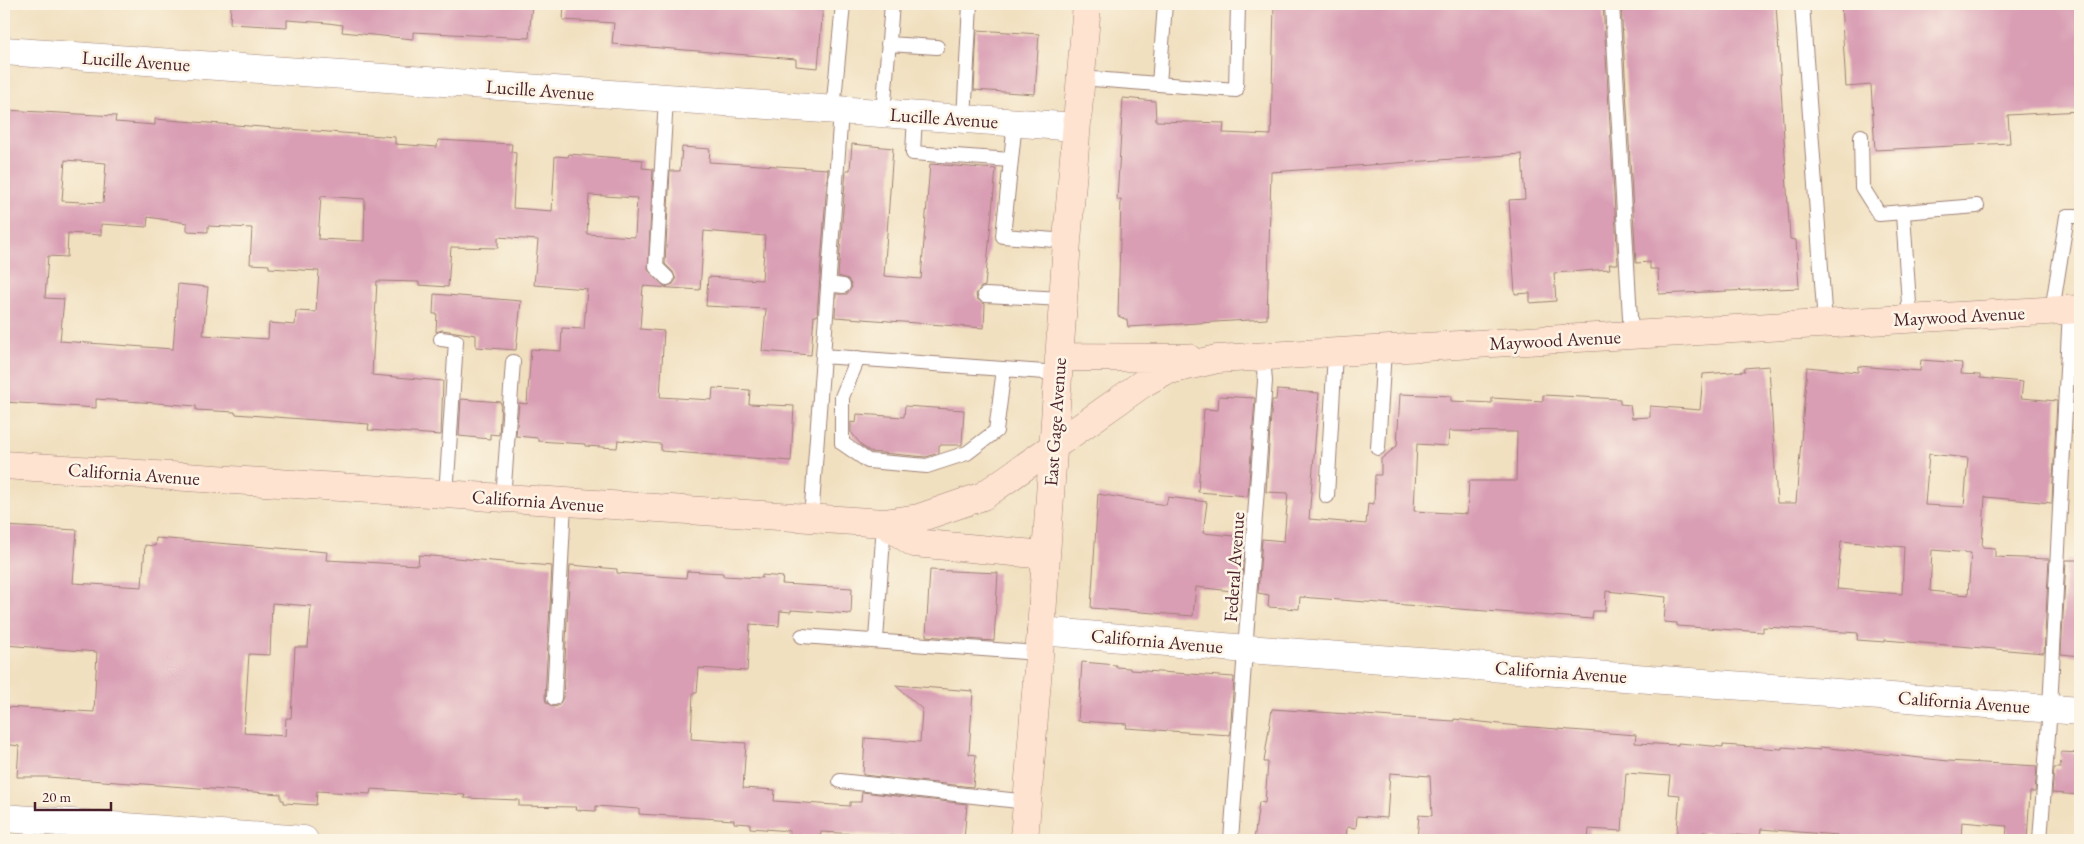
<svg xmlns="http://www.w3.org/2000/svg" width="2084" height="844" font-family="'EB Garamond',serif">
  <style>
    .building { fill: #d99eb4; fill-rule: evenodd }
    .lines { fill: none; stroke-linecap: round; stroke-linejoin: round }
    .lane-casing { stroke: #9e8076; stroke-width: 16 }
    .street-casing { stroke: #9e8076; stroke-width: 29 }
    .secondary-casing { stroke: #9e8076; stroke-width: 29 }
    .lane { stroke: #fff; stroke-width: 14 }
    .street { stroke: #fff; stroke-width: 28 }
    .secondary { stroke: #fee3d1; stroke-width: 28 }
    .labels { text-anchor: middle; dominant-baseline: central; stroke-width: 5; stroke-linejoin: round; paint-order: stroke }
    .street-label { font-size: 19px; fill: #4a1f2b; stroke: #fcf5e5 }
  </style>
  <rect width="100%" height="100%" fill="#fcf5e5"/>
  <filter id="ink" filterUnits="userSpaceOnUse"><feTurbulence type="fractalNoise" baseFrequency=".02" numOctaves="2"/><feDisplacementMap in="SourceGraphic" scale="10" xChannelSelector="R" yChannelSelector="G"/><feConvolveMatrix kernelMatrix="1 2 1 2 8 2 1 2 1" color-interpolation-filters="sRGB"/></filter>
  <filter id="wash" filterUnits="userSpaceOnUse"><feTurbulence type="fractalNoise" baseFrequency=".0096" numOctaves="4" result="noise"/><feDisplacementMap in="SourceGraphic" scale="20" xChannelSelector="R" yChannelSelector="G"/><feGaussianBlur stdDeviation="1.12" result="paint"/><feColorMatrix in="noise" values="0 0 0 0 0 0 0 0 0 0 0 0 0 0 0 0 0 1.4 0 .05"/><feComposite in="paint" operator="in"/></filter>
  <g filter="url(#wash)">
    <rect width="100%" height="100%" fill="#f1e0c0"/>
    <g id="blocks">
      <!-- building -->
      <path class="building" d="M 231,4 L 532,4 L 529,38 L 413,32 L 413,39 L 342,32 L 343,25 L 328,23 L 287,20 L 287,27 L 230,24 Z
        M 564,4 L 823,5 L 818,68 L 796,66 L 796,59 L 612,44 L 614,23 L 563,20 Z
        M 1274,4 L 1603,4 L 1618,264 L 1609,264 L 1610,269 L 1554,273 L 1556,301 L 1530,303 L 1530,293 L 1515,294 L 1509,200 L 1525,199 L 1522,154 L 1271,172 L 1267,319 L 1128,327 L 1127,320 L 1118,316 L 1121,200 L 1117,200 L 1123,98 L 1155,101 L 1156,121 L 1224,123 L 1223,133 L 1271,135 Z
        M 1621,4 L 1776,4 L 1790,239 L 1796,240 L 1799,288 L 1659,294 L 1658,269 L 1650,269 L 1650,262 L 1636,263 Z
        M 1841,4 L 2080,4 L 2080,111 L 2008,115 L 2010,143 L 1875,150 L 1871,85 L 1846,87 Z
        M 977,30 L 1039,34 L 1035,94 L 974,90 Z
        M 4,110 L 116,116 L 115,122 L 155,125 L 155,119 L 395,137 L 395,144 L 437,147 L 438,140 L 512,144 L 511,152 L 516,153 L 513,208 L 552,211 L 555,156 L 568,157 L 569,154 L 643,160 L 642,168 L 653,169 L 648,270 L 665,287 L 673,284 L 676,280 L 673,272 L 665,264 L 670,171 L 680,171 L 682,147 L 710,149 L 709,162 L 828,169 L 817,316 L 814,316 L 811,355 L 762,351 L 766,309 L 706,306 L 708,277 L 762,280 L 765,236 L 704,231 L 700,290 L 643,286 L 640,329 L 664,331 L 660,397 L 712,400 L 713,388 L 750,390 L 749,404 L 794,406 L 791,461 L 661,451 L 661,444 L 618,440 L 617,448 L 585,446 L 585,444 L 538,441 L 538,438 L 516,436 L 519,403 L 527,404 L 531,349 L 561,351 L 562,328 L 584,329 L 587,289 L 534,285 L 538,240 L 498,237 L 498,248 L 451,247 L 448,287 L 419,285 L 419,282 L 377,281 L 372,375 L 443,381 L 441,435 L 368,430 L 369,424 L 235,414 L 235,412 L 196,410 L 196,406 L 157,403 L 96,399 L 96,408 L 4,402 ZM 65,160 L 106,163 L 103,203 L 62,201 ZM 589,195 L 637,198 L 635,237 L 587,234 ZM 321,196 L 365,199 L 364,241 L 318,239 ZM 148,217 L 187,223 L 187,231 L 208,232 L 208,226 L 252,228 L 250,264 L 269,265 L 269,268 L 319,271 L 316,312 L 296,311 L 295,325 L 269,323 L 268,339 L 203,335 L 208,287 L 178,284 L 173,349 L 60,341 L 64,299 L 45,298 L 48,256 L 67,257 L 68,233 L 101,235 L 101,224 L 147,227 Z
        M 852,144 L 893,148 L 884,276 L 921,279 L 930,164 L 996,169 L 985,286 L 981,287 L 976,294 L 977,299 L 985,304 L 984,328 L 835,317 L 836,294 L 847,294 L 852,287 L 848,279 L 838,276 L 846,170 L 850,170 Z
        M 434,294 L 521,301 L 516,350 L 476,347 L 476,335 L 442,330 L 436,332 L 437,314 L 433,314 Z
        M 1921,360 L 1962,363 L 1961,374 L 1980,375 L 1980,378 L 2023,382 L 2021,398 L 2057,401 L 2052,503 L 1985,497 L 1982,547 L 1995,548 L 1995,557 L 2049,559 L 2044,653 L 1885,640 L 1885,642 L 1857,640 L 1858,633 L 1801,629 L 1763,627 L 1763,632 L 1677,626 L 1677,623 L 1664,622 L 1666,597 L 1606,591 L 1605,611 L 1593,611 L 1592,619 L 1300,597 L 1299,609 L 1268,607 L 1269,595 L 1258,593 L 1262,539 L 1284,541 L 1288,493 L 1266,492 L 1272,400 L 1276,400 L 1277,390 L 1319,393 L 1309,519 L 1366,524 L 1368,503 L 1374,504 L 1375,475 L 1381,475 L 1381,459 L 1397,446 L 1400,394 L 1451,396 L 1451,401 L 1492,403 L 1492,398 L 1543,401 L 1543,395 L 1620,399 L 1620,404 L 1630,405 L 1632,418 L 1650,417 L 1650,406 L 1700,410 L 1703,374 L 1745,371 L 1744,368 L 1769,366 L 1777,503 L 1796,503 L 1807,367 L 1858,372 L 1858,366 L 1920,371 ZM 1449,431 L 1517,432 L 1516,481 L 1469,481 L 1467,514 L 1414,511 L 1417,444 L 1448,446 ZM 1929,454 L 1968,458 L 1964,507 L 1925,505 ZM 1841,541 L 1904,547 L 1902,594 L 1837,589 ZM 1932,550 L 1971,553 L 1968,595 L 1930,591 Z
        M 1219,396 L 1255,398 L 1248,496 L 1198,492 L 1204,409 L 1218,410 Z
        M 461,399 L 501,402 L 499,435 L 490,434 L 490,439 L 459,436 Z
        M 905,406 L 964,410 L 962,445 L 939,445 L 939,453 L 926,457 L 871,452 L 862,446 L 851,432 L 851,422 L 856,423 L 857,414 L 904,417 Z
        M 1098,494 L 1166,505 L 1168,497 L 1207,502 L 1203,533 L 1245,537 L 1241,592 L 1196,587 L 1193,616 L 1091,608 Z
        M 4,526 L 77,530 L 73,583 L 142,587 L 145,545 L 155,546 L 156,538 L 327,552 L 326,560 L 418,565 L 419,555 L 552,566 L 545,698 L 546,702 L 553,707 L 558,706 L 563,698 L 570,565 L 617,569 L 617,573 L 686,578 L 687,571 L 723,573 L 723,576 L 762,578 L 762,575 L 783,577 L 782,584 L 852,588 L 851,614 L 791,610 L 791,612 L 780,611 L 779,626 L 750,624 L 747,671 L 699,668 L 697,693 L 693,693 L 691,739 L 746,743 L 743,788 L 775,790 L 774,801 L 850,806 L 850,802 L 861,802 L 862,792 L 967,804 L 964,840 L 821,832 L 820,840 L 789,840 L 790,831 L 750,828 L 750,824 L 734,823 L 734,820 L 639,814 L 639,809 L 596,806 L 596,811 L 575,810 L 576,807 L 519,806 L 519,800 L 464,798 L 465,795 L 371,789 L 370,794 L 317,791 L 316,805 L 284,803 L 284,800 L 281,800 L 281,794 L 48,777 L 17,777 L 19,746 L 4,744 L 4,707 L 94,712 L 97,652 L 4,645 ZM 272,603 L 311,606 L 308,647 L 295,647 L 291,718 L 286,718 L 285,736 L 244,733 L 249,654 L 270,655 Z
        M 2066,560 L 2080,560 L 2080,656 L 2061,654 Z
        M 930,570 L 998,573 L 994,641 L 926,636 Z
        M 1082,662 L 1116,665 L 1116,667 L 1130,668 L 1130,670 L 1234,677 L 1230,735 L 1126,728 L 1127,724 L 1078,721 Z
        M 895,685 L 973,691 L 969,754 L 976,755 L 973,787 L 863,775 L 865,738 L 920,742 L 922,709 Z
        M 1272,709 L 1454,721 L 1454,719 L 1518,726 L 1636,735 L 1635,743 L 1678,745 L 1678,743 L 1723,747 L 1723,745 L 1782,749 L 1782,747 L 1820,750 L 1820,747 L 1948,761 L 2037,766 L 2035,792 L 2030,792 L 2027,840 L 2006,839 L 2007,826 L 1962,822 L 1961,840 L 1837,840 L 1837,835 L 1761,829 L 1760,837 L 1703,832 L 1702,840 L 1676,840 L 1680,795 L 1668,794 L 1670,776 L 1626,773 L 1622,831 L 1589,829 L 1588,840 L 1417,840 L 1419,815 L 1432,816 L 1430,776 L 1390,773 L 1387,818 L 1357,816 L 1356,828 L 1347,827 L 1346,840 L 1254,840 L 1259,802 L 1265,803 L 1268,762 L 1264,762 Z
        M 2061,752 L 2080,753 L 2080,795 L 2052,793 L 2054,768 L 2060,768 Z"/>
    </g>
  </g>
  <g filter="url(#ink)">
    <use href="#blocks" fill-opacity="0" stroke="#9e8076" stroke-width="1"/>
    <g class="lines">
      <defs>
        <path id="lane" d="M 1612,4 L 1631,335
          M 1802,4 L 1825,324
          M 888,44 L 937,47
          M 1080,78 L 1236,90 L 1238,4
          M 1159,84 L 1165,4
          M 666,99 L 656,267 L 667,278
          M 833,111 L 843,4
          M 883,114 L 892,4
          M 915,116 L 913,153 L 1011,160
          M 964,120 L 970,4
          M 1015,122 L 1003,236 L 1067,241
          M 1861,136 L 1862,187 L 1879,214 L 1977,206
          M 1903,214 L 1910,319
          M 828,284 L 843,286
          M 985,295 L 1063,299
          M 2052,311 L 2067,216 L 2080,216
          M 441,339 L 456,341 L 446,495
          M 823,356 L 1059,373
          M 858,358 L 842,397 L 842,443 L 868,461 L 927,466 L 967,453 L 996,431 L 1004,369
          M 1378,448 L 1384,350
          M 1327,496 L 1335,353
          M 503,499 L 513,362
          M 811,519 L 841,112
          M 802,636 L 1039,653
          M 876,640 L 884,523
          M 554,698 L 564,503
          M 840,781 L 1027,802
          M 1231,840 L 1265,381 L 1263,357
          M 2040,840 L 2050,708 L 2070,310"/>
        <path id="street" d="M 4,51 L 1076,127
          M 1041,631 L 1247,649 L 2080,711
          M 4,818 L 304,840"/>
        <path id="secondary" d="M 1059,357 L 1188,358
          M 4,465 L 884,523 L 919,518 L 983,496 L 1145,382 L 1165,371 L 1217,359 L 2080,309
          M 884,523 L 914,543 L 1046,555
          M 1024,840 L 1041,631 L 1067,241 L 1087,4"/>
      </defs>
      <!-- lane casing -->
      <use href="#lane" class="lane-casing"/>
      <!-- street casing -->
      <use href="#street" class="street-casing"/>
      <!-- secondary casing -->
      <use href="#secondary" class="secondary-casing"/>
      <!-- lane -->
      <use href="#lane" class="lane"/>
      <!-- street -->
      <use href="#street" class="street"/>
      <!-- secondary -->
      <use href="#secondary" class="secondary"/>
    </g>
  </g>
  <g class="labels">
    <!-- street labels -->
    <g class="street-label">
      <text transform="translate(136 61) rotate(4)">Lucille Avenue</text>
      <text transform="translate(540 90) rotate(4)">Lucille Avenue</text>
      <text transform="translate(944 118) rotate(4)">Lucille Avenue</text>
      <text transform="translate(1959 316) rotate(-3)">Maywood Avenue</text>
      <text transform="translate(1555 340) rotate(-3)">Maywood Avenue</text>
      <text transform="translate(1055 422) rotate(-86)">East Gage Avenue</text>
      <text transform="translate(134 474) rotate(4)">California Avenue</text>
      <text transform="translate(538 501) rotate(4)">California Avenue</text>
      <text transform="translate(1234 567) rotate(-86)">Federal Avenue</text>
      <text transform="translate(1157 641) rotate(5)">California Avenue</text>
      <text transform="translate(1561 672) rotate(4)">California Avenue</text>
      <text transform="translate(1964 702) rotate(4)">California Avenue</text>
    </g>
  </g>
  <!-- margin -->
  <rect width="2084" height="844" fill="none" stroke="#fcf5e5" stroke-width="20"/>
  <!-- scale -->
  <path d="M35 802v8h76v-8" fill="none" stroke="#4a1f2b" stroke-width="2.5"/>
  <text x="42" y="802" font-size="15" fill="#4a1f2b" stroke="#fcf5e5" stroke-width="4" paint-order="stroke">20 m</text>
</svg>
